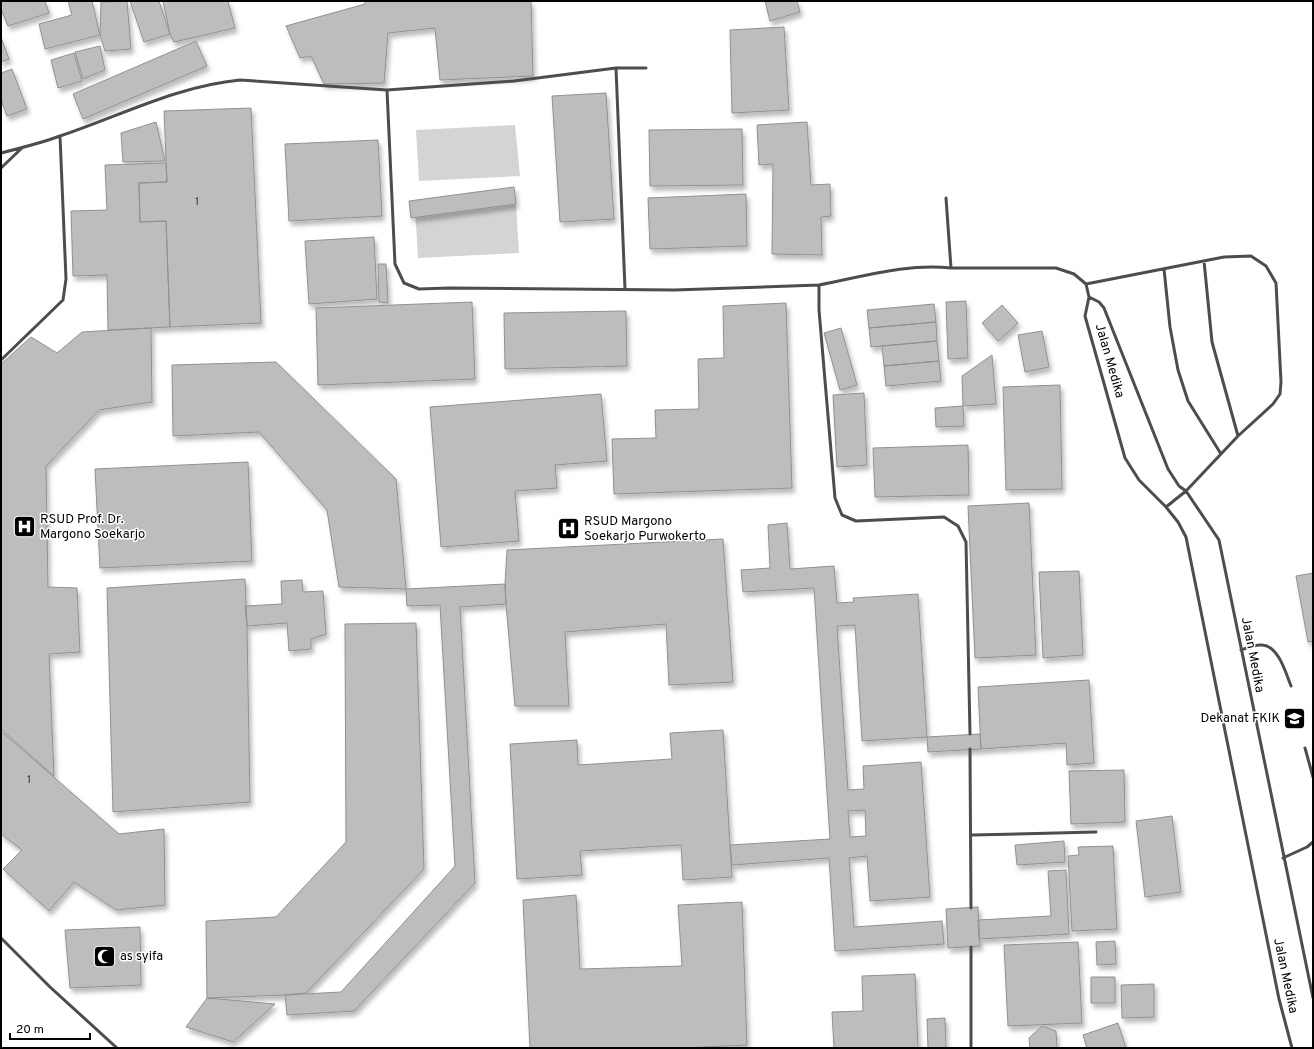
<svg xmlns="http://www.w3.org/2000/svg" width="1314" height="1049" font-family="Overpass,sans-serif">
  <style>
    .green { fill: #d4d4d4 }
    .building { fill: #bdbdbd; stroke: #919191; fill-rule: evenodd; filter: url(#shadow) }
    .lines { fill: none; stroke-linecap: round; stroke-linejoin: round }
    .lane { stroke: #4d4d4d; stroke-width: 3 }
    .labels { text-anchor: middle; dominant-baseline: central; stroke-width: 3; stroke-linejoin: round; paint-order: stroke }
    .number-label { font-size: 11px; fill: #2f2f2f }
    .street-label { font-size: 13px; fill: #000; stroke: #fff }
    .poi-label { font-size: 13px; fill: #000; stroke: #fff; text-anchor: start }
  </style>
  <defs>
    <filter id="shadow"><feDropShadow dx="2.5" dy="4.5" stdDeviation="2" flood-color="#0004"/></filter>
  </defs>
  <rect width="100%" height="100%" fill="#fff"/>
  <!-- green -->
  <path class="green" d="M 515,125 L 520,176 L 419,181 L 416,130 Z
    M 516,204 L 519,253 L 418,258 L 415,207 Z"/>
  <!-- building -->
  <path class="building" d="M 1,1 L 45,1 L 49,13 L 8,26 L 1,9 Z
    M 68,1 L 92,1 L 100,35 L 45,49 L 39,24 L 72,15 Z
    M 127,1 L 131,49 L 105,51 L 100,35 L 101,2 Z
    M 130,1 L 159,1 L 170,34 L 144,42 Z
    M 163,1 L 228,1 L 235,28 L 174,42 L 170,34 Z
    M 365,1 L 531,1 L 533,76 L 440,80 L 435,28 L 388,33 L 384,83 L 324,84 L 311,56 L 300,58 L 286,26 L 365,4 Z
    M 765,1 L 797,1 L 800,12 L 770,21 Z
    M 784,27 L 789,110 L 732,113 L 730,30 Z
    M 1,37 L 9,59 L 1,62 Z
    M 196,41 L 207,66 L 83,119 L 73,94 Z
    M 100,46 L 105,70 L 83,79 L 75,52 Z
    M 74,53 L 82,81 L 58,88 L 51,60 Z
    M 12,69 L 27,109 L 7,116 L 1,100 L 1,73 Z
    M 606,93 L 614,219 L 560,222 L 552,96 Z
    M 251,108 L 261,323 L 170,327 L 166,221 L 140,222 L 139,183 L 167,182 L 164,111 Z
    M 156,122 L 165,161 L 123,162 L 121,133 Z
    M 807,122 L 811,185 L 830,184 L 831,216 L 821,217 L 822,255 L 772,254 L 773,164 L 759,165 L 757,125 Z
    M 742,129 L 743,185 L 650,186 L 649,130 Z
    M 378,140 L 382,216 L 289,221 L 285,144 Z
    M 166,163 L 167,182 L 139,183 L 140,222 L 166,221 L 170,327 L 108,330 L 107,275 L 73,276 L 71,211 L 107,210 L 105,165 Z
    M 514,187 L 516,204 L 411,218 L 409,201 Z
    M 746,194 L 747,246 L 650,249 L 648,198 Z
    M 374,237 L 377,299 L 309,304 L 305,241 Z
    M 378,264 L 386,264 L 388,303 L 379,302 Z
    M 966,301 L 968,358 L 948,359 L 946,302 Z
    M 472,302 L 475,379 L 318,385 L 316,308 Z
    M 786,303 L 792,488 L 614,494 L 612,439 L 656,438 L 655,410 L 699,409 L 698,359 L 724,358 L 723,306 Z
    M 934,304 L 936,322 L 869,328 L 867,310 Z
    M 1002,305 L 1018,323 L 998,341 L 982,323 Z
    M 626,311 L 627,366 L 505,369 L 504,313 Z
    M 936,322 L 937,341 L 871,347 L 869,328 Z
    M 151,328 L 152,402 L 99,410 L 46,466 L 48,587 L 77,588 L 80,652 L 49,654 L 54,776 L 1,729 L 1,364 L 31,337 L 57,353 L 82,332 Z
    M 841,328 L 857,385 L 840,390 L 824,333 Z
    M 1042,331 L 1049,367 L 1025,372 L 1018,335 Z
    M 937,341 L 939,361 L 884,366 L 882,346 Z
    M 992,355 L 996,404 L 963,406 L 962,376 Z
    M 939,361 L 941,381 L 886,386 L 884,366 Z
    M 276,362 L 396,479 L 406,589 L 339,587 L 327,510 L 259,432 L 173,436 L 172,365 Z
    M 1060,385 L 1062,489 L 1006,490 L 1003,387 Z
    M 864,393 L 867,465 L 837,467 L 833,395 Z
    M 601,394 L 607,461 L 555,465 L 557,488 L 515,491 L 519,541 L 441,547 L 430,407 Z
    M 963,406 L 964,426 L 936,427 L 935,408 Z
    M 968,445 L 969,495 L 875,497 L 873,448 Z
    M 248,462 L 252,561 L 100,568 L 95,469 Z
    M 1029,503 L 1036,655 L 975,658 L 968,506 Z
    M 787,523 L 790,569 L 834,566 L 837,603 L 854,602 L 853,598 L 918,594 L 927,737 L 862,741 L 855,625 L 837,626 L 848,790 L 864,789 L 863,766 L 921,762 L 930,897 L 870,901 L 867,856 L 849,858 L 854,927 L 942,921 L 944,944 L 835,951 L 829,858 L 732,865 L 730,845 L 830,839 L 814,588 L 743,592 L 741,570 L 770,568 L 768,525 ZM 865,810 L 866,836 L 850,837 L 848,811 Z
    M 723,539 L 733,682 L 669,685 L 666,624 L 565,632 L 569,706 L 515,706 L 506,604 L 505,584 L 507,550 Z
    M 1079,571 L 1083,655 L 1043,658 L 1039,572 Z
    M 1313,573 L 1313,641 L 1308,642 L 1296,576 Z
    M 245,579 L 247,626 L 250,802 L 113,812 L 107,588 Z
    M 302,580 L 303,592 L 323,591 L 326,634 L 311,639 L 311,649 L 289,651 L 287,623 L 247,626 L 245,606 L 282,604 L 281,581 Z
    M 505,584 L 506,604 L 460,607 L 475,883 L 354,1011 L 287,1015 L 285,995 L 341,992 L 455,866 L 440,605 L 407,606 L 406,589 Z
    M 416,623 L 424,869 L 306,993 L 285,995 L 207,998 L 206,921 L 276,917 L 346,842 L 345,624 Z
    M 1089,680 L 1094,763 L 1067,765 L 1066,743 L 981,749 L 978,687 Z
    M 723,730 L 732,877 L 683,880 L 681,845 L 580,851 L 582,875 L 517,879 L 510,744 L 577,740 L 578,765 L 672,759 L 670,733 Z
    M 1,731 L 119,834 L 164,829 L 165,905 L 116,910 L 74,882 L 49,911 L 3,869 L 22,850 L 1,834 Z
    M 980,734 L 981,749 L 928,752 L 927,737 Z
    M 1124,770 L 1125,822 L 1071,824 L 1069,771 Z
    M 1172,816 L 1181,892 L 1145,897 L 1136,821 Z
    M 1064,841 L 1065,862 L 1017,865 L 1015,845 Z
    M 1113,846 L 1117,929 L 1072,931 L 1068,856 L 1079,855 L 1078,847 Z
    M 1066,870 L 1069,934 L 979,939 L 978,920 L 1051,916 L 1048,871 Z
    M 576,895 L 580,969 L 682,966 L 678,905 L 742,902 L 747,1045 L 683,1048 L 530,1048 L 523,900 Z
    M 978,907 L 980,946 L 948,948 L 946,909 Z
    M 140,927 L 141,985 L 70,988 L 65,930 Z
    M 1115,941 L 1116,964 L 1097,965 L 1096,942 Z
    M 1078,942 L 1082,1023 L 1008,1026 L 1004,945 Z
    M 915,974 L 918,1048 L 834,1048 L 832,1012 L 863,1011 L 862,976 Z
    M 1091,977 L 1115,977 L 1115,1003 L 1091,1003 Z
    M 1154,984 L 1154,1017 L 1122,1018 L 1121,985 Z
    M 207,998 L 275,1004 L 233,1042 L 186,1027 Z
    M 945,1018 L 946,1048 L 928,1048 L 927,1019 Z
    M 1118,1023 L 1126,1048 L 1087,1048 L 1083,1035 Z
    M 1042,1026 L 1056,1031 L 1057,1048 L 1030,1048 L 1029,1038 Z"/>
  <g class="lines">
    <!-- lane -->
    <path class="lane" d="M 616,68 L 625,289
      M 387,90 L 395,264 L 404,283 L 419,289 L 449,288 L 674,290 L 819,285 L 819,310 L 835,498 L 842,515 L 856,521 L 944,517 L 958,526 L 966,542 L 970,734
      M 1,153 C 21,148 41,143 60,136 C 120,116 177,86 240,80 L 387,90 L 514,81 L 616,68 L 646,68
      M 1,168 L 23,147
      M 1204,261 L 1212,342 L 1238,436
      M 951,268 L 1056,268 L 1074,274 L 1086,284 L 1089,297 L 1085,316 L 1125,458 L 1139,480 L 1166,507 L 1178,522 L 1186,537 L 1279,999 L 1292,1048
      M 1164,269 L 1170,327 L 1178,370 L 1188,401 L 1221,454
      M 1086,284 L 1224,257 L 1251,256 L 1266,266 L 1276,283 L 1281,382 L 1280,394 L 1273,404 L 1238,436 L 1186,491 L 1166,507
      M 819,285 C 862,277 906,263 951,268 L 946,198
      M 1089,297 L 1099,302 L 1104,308 L 1168,469 L 1179,486 L 1186,491 L 1219,540 L 1313,998
      M 1,360 L 63,300 L 66,279 L 60,136
      M 1241,650 C 1248,648 1255,644 1262,645 C 1279,646 1286,674 1291,686
      M 1305,748 L 1313,777
      M 970,749 L 971,908
      M 972,835 L 1096,832
      M 1283,858 L 1307,847 L 1313,842
      M 1,938 L 50,987 L 117,1048
      M 971,1048 L 971,947"/>
  </g>
  <!-- icons -->
  <defs>
    <symbol id="hospital-square" viewBox="-11 -11 22 22"><rect x="-9" y="-9" width="18" height="18" rx="4" fill="#000" stroke="#fff"/><path d="M-5-5h3v3.5h4V-5h3V5h-3V1.5h-4V5h-3Z" fill="#fff"/></symbol>
    <symbol id="university-square" viewBox="-11 -11 22 22"><rect x="-9" y="-9" width="18" height="18" rx="4" fill="#000" stroke="#fff"/><path d="M0-5L7-2L0 1L-7-2ZM-4 1L0 2.5L4 1V4Q0 6-4 4Z" fill="#fff"/></symbol>
    <symbol id="mosque-square" viewBox="-11 -11 22 22"><rect x="-9" y="-9" width="18" height="18" rx="4" fill="#000" stroke="#fff"/><path d="M3.5-4.9A6 6 0 1 0 3.5 4.9A5 5 0 1 1 3.5-4.9Z" fill="#fff"/></symbol>
  </defs>
  <g fill-rule="evenodd">
    <use href="#hospital-square" x="12" y="514" width="25" height="25"/>
    <use href="#hospital-square" x="556" y="516" width="25" height="25"/>
    <use href="#university-square" x="1282" y="706" width="25" height="25"/>
    <use href="#mosque-square" x="92" y="944" width="25" height="25"/>
  </g>
  <g class="labels">
    <!-- number labels -->
    <g class="number-label">
      <text x="197" y="202">1</text>
      <text x="29" y="780">1</text>
    </g>
    <!-- street labels -->
    <g class="street-label">
      <text transform="translate(1109 361) rotate(74)">Jalan Medika</text>
      <text transform="translate(1252 655) rotate(79)">Jalan Medika</text>
      <text transform="translate(1285 976) rotate(78)">Jalan Medika</text>
    </g>
    <!-- poi labels -->
    <g class="poi-label">
      <text x="40" y="520">RSUD Prof. Dr.<tspan x="40" dy="15">Margono Soekarjo</tspan></text>
      <text x="584" y="522">RSUD Margono<tspan x="584" dy="15">Soekarjo Purwokerto</tspan></text>
      <text x="1280" y="719" text-anchor="end">Dekanat FKIK</text>
      <text x="120" y="957">as syifa</text>
    </g>
  </g>
  <!-- border -->
  <rect width="1314" height="1049" fill="none" stroke="#000000" stroke-width="4"/>
  <!-- scale -->
  <path d="M10 1033v6h80v-6" fill="none" stroke="#000000" stroke-width="2"/>
  <text x="16" y="1033" font-size="12" fill="#000000" stroke="#ffffff" stroke-width="3" paint-order="stroke">20 m</text>
</svg>
